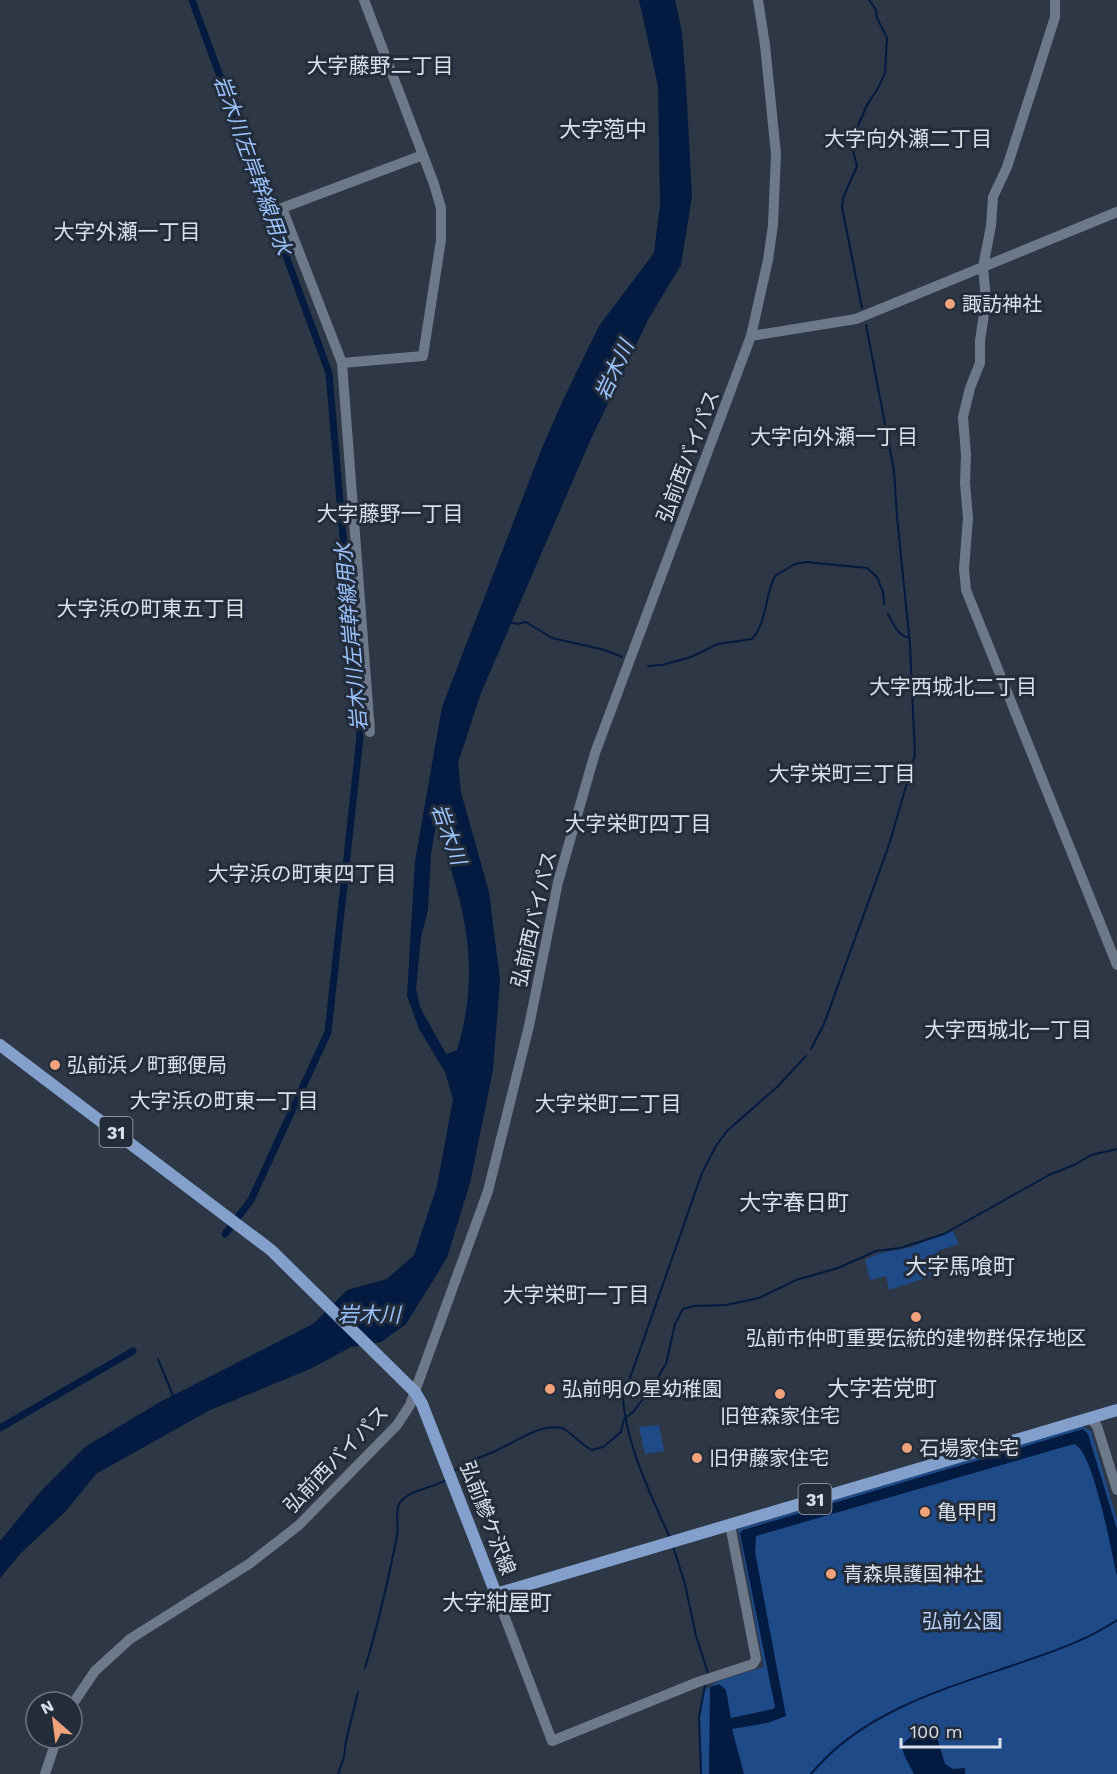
<svg xmlns="http://www.w3.org/2000/svg" width="1117" height="1774" font-family="'Work Sans','Noto Sans JP',sans-serif">
  <style>
    .green { fill: #1e4a88 }
    .water { fill: #031b40; fill-rule: evenodd }
    .lines { fill: none; stroke-linecap: round; stroke-linejoin: round }
    .stream { stroke: #031b40; stroke-width: 2 }
    .canal { stroke: #031b40; stroke-width: 7 }
    .tertiary { stroke: #6d7889; stroke-width: 10 }
    .primary { stroke: #83a0cc; stroke-width: 12 }
    .poi-dot { fill: #f0a27a; stroke: #232c3a; stroke-width: 2 }
    .labels { text-anchor: middle; dominant-baseline: central; stroke-width: 6; stroke-linejoin: round; paint-order: stroke }
    .shield { fill: #232c3a; stroke: #a3aab4; stroke-width: 1.5 }
    .shield-label { font-size: 18px; font-weight: bold; fill: #dae0e9 }
    .poi-label { font-size: 20px; fill: #dae0e9; stroke: #232c3a; text-anchor: start }
    .street-label { font-size: 20px; fill: #dae0e9; stroke: #232c3a }
    .park-label { font-size: 20px; fill: #b7d2fa; stroke: #232c3a }
    .neighbourhood-label { font-size: 21px; fill: #dae0e9; stroke: #232c3a }
    .water-label { font-size: 21px; font-style: italic; fill: #9ac2fd; stroke: #232c3a }
    .quarter-label { font-size: 22px; fill: #dae0e9; stroke: #232c3a }
  </style>
  <rect width="100%" height="100%" fill="#2d3745"/>
  <!-- green -->
  <path class="green" d="M 953,1231 L 959,1244 L 938,1251 L 944,1272 L 889,1290 L 886,1276 L 870,1280 L 865,1260 L 877,1254 L 911,1247 Z
    M 659,1425 L 664,1451 L 645,1454 L 639,1427 Z
    M 1082,1426 L 1091,1431 L 1117,1520 L 1117,1774 L 702,1774 L 700,1718 L 705,1690 L 718,1681 L 764,1667 L 738,1529 Z"/>
  <!-- water -->
  <path class="water" d="M 639,0 L 675,0 L 682,32 L 686,84 L 692,196 L 681,265 L 649,318 L 590,441 L 481,693 L 458,763 L 461,792 L 489,892 L 500,980 L 493,1070 L 470,1183 L 447,1258 L 406,1324 L 381,1342 L 351,1347 L 310,1369 L 208,1411 L 96,1474 L 65,1512 L 21,1553 L 0,1578 L 0,1541 L 42,1490 L 85,1447 L 160,1402 L 313,1324 L 347,1290 L 387,1279 L 414,1255 L 437,1186 L 453,1099 L 445,1072 L 419,1029 L 407,996 L 415,861 L 442,707 L 542,448 L 563,400 L 599,326 L 654,253 L 660,204 L 658,86 ZM 436,825 C 443,840 448,857 452,873 C 471,934 476,988 457,1050 L 446,1054 L 420,1007 L 416,989 L 421,937 L 428,910 L 431,854 Z
    M 1083,1429 L 1088,1434 L 1117,1529 L 1117,1576 C 1112,1555 1093,1449 1074,1444 L 756,1536 L 755,1552 L 786,1716 L 767,1723 L 732,1729 L 744,1774 L 709,1774 L 710,1687 L 719,1684 L 726,1690 L 731,1718 L 773,1709 L 775,1707 L 740,1533 L 743,1530 Z
    M 926,1729 L 935,1730 L 945,1764 L 953,1769 L 965,1768 L 965,1774 L 914,1774 C 899,1745 895,1744 926,1729 Z"/>
  <g class="lines">
    <!-- stream -->
    <path class="stream" d="M 862,308 L 842,207 L 843,198 L 857,166 L 851,142 L 867,105 L 878,88 L 885,73 L 887,38 L 877,18 L 876,10 L 869,0
      M 888,614 C 894,624 897,636 910,638
      M 510,622 L 517,624 L 526,622 L 552,638 L 605,650 L 622,657
      M 648,666 L 662,665 L 691,657 L 718,644 L 752,639 C 767,622 765,595 775,576 L 795,564 L 806,562 L 867,568 L 877,577 L 883,592 L 884,604
      M 811,1049 L 824,1024 L 889,845 L 915,755 L 910,645 L 897,517 L 894,471 L 866,325
      M 158,1359 L 174,1398
      M 453,1472 C 466,1461 480,1458 495,1451 C 515,1443 539,1423 562,1428 C 567,1429 583,1446 592,1450 L 603,1447 L 621,1432 L 624,1419 L 633,1412 L 650,1390 L 666,1364 L 675,1324 L 683,1309 L 694,1306 L 726,1305 L 759,1298 L 796,1280 L 838,1268 L 876,1251 L 900,1248 L 944,1234 L 1049,1175 L 1074,1165 L 1091,1155 L 1117,1149
      M 670,1538 C 651,1495 626,1445 623,1398 L 702,1173 L 716,1146 L 727,1131 L 777,1087 L 806,1056
      M 673,1546 L 685,1584 L 696,1636 L 708,1673
      M 365,1668 C 378,1625 388,1581 397,1536 C 399,1527 395,1512 399,1504 C 407,1490 434,1488 448,1479
      M 338,1774 L 344,1757 L 346,1741 L 358,1692
      M 701,1774 L 699,1717 L 705,1685
      M 811,1774 C 866,1707 956,1686 1034,1658 C 1063,1648 1092,1637 1117,1620"/>
    <!-- canal -->
    <path class="canal" d="M 192,0 L 329,373 L 360,737 L 328,1032 L 251,1200 L 225,1234
      M 0,1428 L 133,1351"/>
    <!-- tertiary -->
    <path class="tertiary" d="M 1055,0 L 1055,17 L 1034,83 L 1007,167 L 993,197 L 991,226 L 983,267 L 986,300 L 980,341 L 980,363 L 970,388 L 963,417 L 966,455 L 965,483 L 968,518 L 964,569 L 966,590 L 1117,965
      M 751,336 L 856,319 L 1117,212
      M 342,363 L 423,356 L 441,240 L 441,208 L 434,184 L 364,0
      M 370,732 L 342,363 L 282,208 L 423,155
      M 1090,1418 L 1097,1426 L 1117,1490
      M 496,1594 L 552,1741 L 698,1682 L 753,1664 L 756,1659 L 730,1525
      M 72,1705 L 95,1671 L 130,1639 L 249,1564 L 299,1525 L 397,1425 L 410,1405 L 488,1191 L 529,1026 L 558,882 L 595,753 L 751,336 L 768,260 L 773,225 L 776,154 L 765,45 L 758,0
      M 45,1774 L 57,1738"/>
    <!-- primary -->
    <path class="primary" d="M 0,1045 L 271,1250 L 415,1392 L 422,1404 L 496,1594 L 1117,1410"/>
  </g>
  <!-- markers -->
  <g class="poi-dot">
    <circle cx="950" cy="304" r="6"/>
    <circle cx="55" cy="1065" r="6"/>
    <circle cx="916" cy="1317" r="6"/>
    <circle cx="550" cy="1389" r="6"/>
    <circle cx="780" cy="1394" r="6"/>
    <circle cx="907" cy="1448" r="6"/>
    <circle cx="697" cy="1458" r="6"/>
    <circle cx="925" cy="1512" r="6"/>
    <circle cx="831" cy="1574" r="6"/>
  </g>
  <g class="labels">
    <!-- shield labels -->
    <g class="shield">
      <rect x="99.5" y="1117" width="33" height="30" rx="4.5"/>
      <rect x="798.5" y="1484" width="33" height="30" rx="4.5"/>
    </g>
    <g class="shield-label">
      <text x="116" y="1132">31</text>
      <text x="815" y="1499">31</text>
    </g>
    <!-- poi labels -->
    <g class="poi-label">
      <text x="962" y="304">諏訪神社</text>
      <text x="67" y="1065">弘前浜ノ町郵便局</text>
      <text x="916" y="1338" text-anchor="middle">弘前市仲町重要伝統的建物群保存地区</text>
      <text x="562" y="1389">弘前明の星幼稚園</text>
      <text x="780" y="1416" text-anchor="middle">旧笹森家住宅</text>
      <text x="919" y="1448">石場家住宅</text>
      <text x="709" y="1458">旧伊藤家住宅</text>
      <text x="937" y="1512">亀甲門</text>
      <text x="843" y="1574">青森県護国神社</text>
    </g>
    <!-- street labels -->
    <g class="street-label">
      <text transform="translate(688 456) rotate(-69)">弘前西バイパス</text>
      <text transform="translate(534 919) rotate(-77)">弘前西バイパス</text>
      <text transform="translate(336 1459) rotate(-46)">弘前西バイパス</text>
      <text transform="translate(488 1518) rotate(69)">弘前鰺ケ沢線</text>
    </g>
    <!-- park labels -->
    <g class="park-label">
      <text x="962" y="1621">弘前公園</text>
    </g>
    <!-- neighbourhood labels -->
    <g class="neighbourhood-label">
      <text x="380" y="65">大字藤野二丁目</text>
      <text x="908" y="138">大字向外瀬二丁目</text>
      <text x="127" y="231">大字外瀬一丁目</text>
      <text x="834" y="436">大字向外瀬一丁目</text>
      <text x="390" y="513">大字藤野一丁目</text>
      <text x="151" y="608">大字浜の町東五丁目</text>
      <text x="953" y="686">大字西城北二丁目</text>
      <text x="842" y="773">大字栄町三丁目</text>
      <text x="638" y="823">大字栄町四丁目</text>
      <text x="302" y="873">大字浜の町東四丁目</text>
      <text x="1008" y="1029">大字西城北一丁目</text>
      <text x="224" y="1100">大字浜の町東一丁目</text>
      <text x="608" y="1103">大字栄町二丁目</text>
      <text x="576" y="1294">大字栄町一丁目</text>
    </g>
    <!-- water labels -->
    <g class="water-label">
      <text transform="translate(253 165) rotate(70)">岩木川左岸幹線用水</text>
      <text transform="translate(614 370) rotate(-65)">岩木川</text>
      <text transform="translate(351 637) rotate(-95)">岩木川左岸幹線用水</text>
      <text transform="translate(449 834) rotate(70)">岩木川</text>
      <text x="369" y="1314">岩木川</text>
    </g>
    <!-- quarter labels -->
    <g class="quarter-label">
      <text x="603" y="129">大字萢中</text>
      <text x="794" y="1202">大字春日町</text>
      <text x="960" y="1266">大字馬喰町</text>
      <text x="882" y="1388">大字若党町</text>
      <text x="497" y="1602">大字紺屋町</text>
    </g>
  </g>
  <!-- north arrow -->
  <g transform="translate(54 1720) rotate(332)"><circle r="28" fill="#232c3a" stroke="#6c7480" stroke-width="1.5"/>
  <path d="M0-4.5L10 22L0 15L-10 22Z" fill="#f0a27a"/>
  <text y="-9" font-size="16" font-weight="bold" text-anchor="middle" fill="#dae0e9">N</text>
  </g>
  <!-- scale -->
  <path d="M901 1738v9h99v-9" fill="none" stroke="#dae0e9" stroke-width="3"/>
  <text x="910" y="1738" font-size="18" fill="#dae0e9" stroke="#232c3a" stroke-width="4.5" paint-order="stroke">100 m</text>
</svg>
